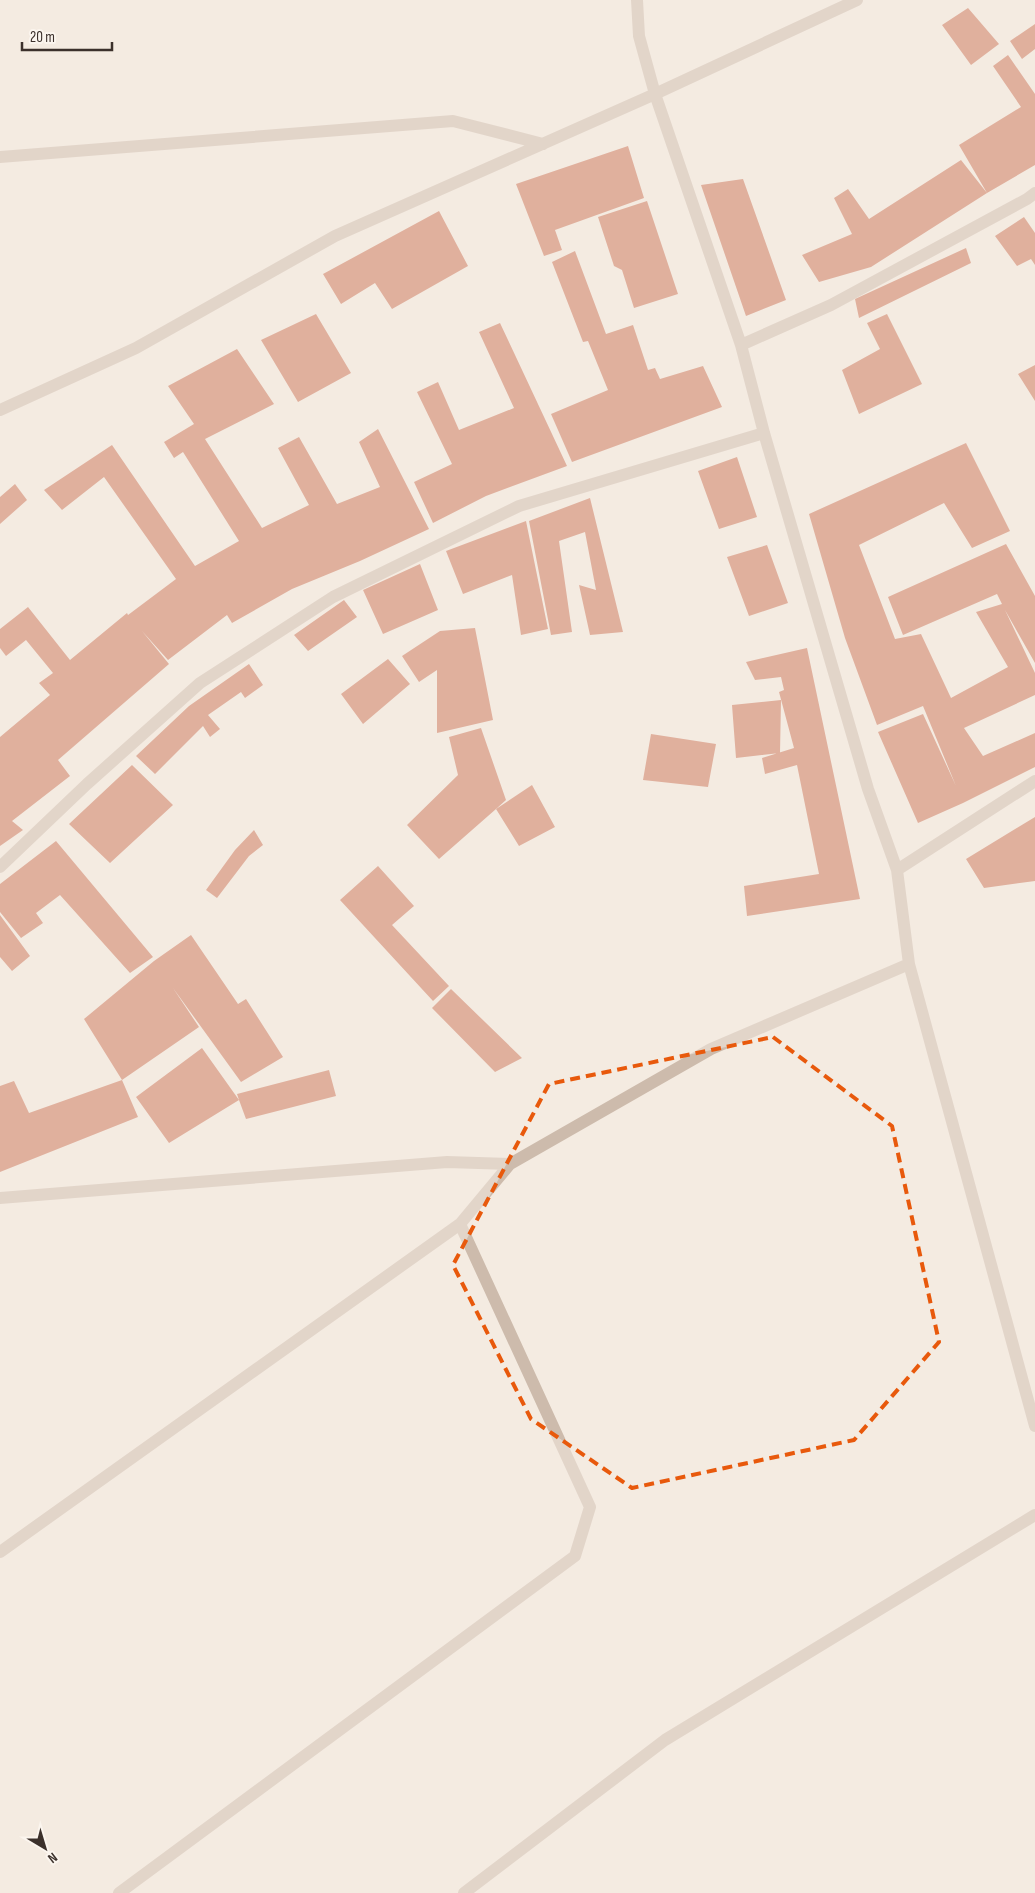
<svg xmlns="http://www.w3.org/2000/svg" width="1035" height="1893" font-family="'Sofia Sans Condensed',sans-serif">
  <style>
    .building { fill: #c8694b }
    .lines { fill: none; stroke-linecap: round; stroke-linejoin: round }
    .minor { stroke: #cdbbac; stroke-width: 12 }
    .marked { fill: none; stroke: #e8590c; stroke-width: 4; stroke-dasharray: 10 6; stroke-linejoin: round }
  </style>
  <rect width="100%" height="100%" fill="#f4ebe1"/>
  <!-- building -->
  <path class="building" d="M 968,8 L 999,44 L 971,65 L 942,25 Z
    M 1035,24 L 1035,49 L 1022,59 L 1010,41 Z
    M 1008,55 L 1035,94 L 1035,165 L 987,193 L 959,145 L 1021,107 L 993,66 Z
    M 628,146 L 644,198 L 555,230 L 562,250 L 544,256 L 516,184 Z
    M 961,160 L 987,193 L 871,267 L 819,282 L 802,255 L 852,234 L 834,198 L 848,189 L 869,219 Z
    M 743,179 L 786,300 L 746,316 L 701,185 Z
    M 647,201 L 678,294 L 634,308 L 622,270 L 614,266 L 598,217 Z
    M 439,211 L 468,266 L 392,309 L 375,283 L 341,304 L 323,274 Z
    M 1024,217 L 1035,233 L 1035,265 L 1031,259 L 1017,266 L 995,236 Z
    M 966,248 L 971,263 L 859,318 L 855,299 Z
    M 575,251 L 606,334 L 633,325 L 648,370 L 655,368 L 660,379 L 703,366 L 722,407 L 572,462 L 551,414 L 608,390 L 588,341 L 583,342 L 552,262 Z
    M 316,314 L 351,373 L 298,402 L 261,340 Z
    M 887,314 L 922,384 L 859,414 L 842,370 L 880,349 L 867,323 Z
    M 500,323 L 567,466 L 486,496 L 433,523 L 414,482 L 452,464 L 417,392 L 438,382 L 459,430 L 514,408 L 479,332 Z
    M 237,349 L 274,404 L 205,439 L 262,528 L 309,505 L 278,448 L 299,437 L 337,504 L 380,487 L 359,442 L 378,429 L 429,529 L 360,561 L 292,589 L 232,623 L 227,615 L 168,660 L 142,631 L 169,664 L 58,760 L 70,776 L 12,821 L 23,830 L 0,846 L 0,737 L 50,695 L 39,683 L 53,673 L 26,640 L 6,656 L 0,648 L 0,629 L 28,607 L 70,660 L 127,613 L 128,615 L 176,579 L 104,477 L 62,510 L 44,490 L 112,445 L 195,566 L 239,541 L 183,452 L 174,458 L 164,442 L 194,424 L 168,386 Z
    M 1035,365 L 1035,401 L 1018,374 Z
    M 966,443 L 1010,531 L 972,548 L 944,503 L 859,545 L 895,639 L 921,634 L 951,698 L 1008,667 L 976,612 L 1002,604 L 997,594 L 903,635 L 888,597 L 1006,544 L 1035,596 L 1035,663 L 1005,610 L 1035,673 L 1035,695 L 964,728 L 983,756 L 1035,733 L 1035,767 L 963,803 L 918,823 L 878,732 L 923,714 L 956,786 L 923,706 L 877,725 L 845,638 L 809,514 Z
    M 737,457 L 757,517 L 719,529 L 698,471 Z
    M 15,484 L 27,500 L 0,524 L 0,497 Z
    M 590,498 L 623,632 L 590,635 L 579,585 L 596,590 L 585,532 L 559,541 L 572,632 L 551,635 L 529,521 Z
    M 526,521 L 548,629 L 521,635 L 512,575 L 463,594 L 446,551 Z
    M 767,545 L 788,603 L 749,616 L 727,557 Z
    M 420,564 L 438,610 L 383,634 L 363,590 Z
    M 344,600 L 357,617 L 308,651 L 294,635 Z
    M 475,628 L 493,720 L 437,733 L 437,670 L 419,682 L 402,656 L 440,631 Z
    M 807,648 L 860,899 L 747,916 L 744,886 L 819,874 L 797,765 L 765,774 L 762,758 L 794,748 L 779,692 L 784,690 L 781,677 L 755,680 L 746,662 Z
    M 388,659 L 410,684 L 363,724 L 341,694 Z
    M 249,664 L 263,685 L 245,698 L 241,692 L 208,715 L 220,729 L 210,737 L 203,726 L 155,774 L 136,756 L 189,706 Z
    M 781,700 L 780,753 L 736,758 L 732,705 Z
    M 481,728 L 506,800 L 496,809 L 532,785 L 555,827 L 519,846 L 496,809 L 439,859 L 407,825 L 458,775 L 449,737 Z
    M 651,734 L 716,744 L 708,787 L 643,780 Z
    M 132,765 L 173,805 L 110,863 L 69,824 Z
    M 1035,817 L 1035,881 L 984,888 L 966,859 Z
    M 254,830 L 263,845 L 249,856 L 217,898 L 206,890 L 235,850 Z
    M 56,841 L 153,957 L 130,973 L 60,895 L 36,913 L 43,923 L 21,938 L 0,912 L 0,884 Z
    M 378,866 L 414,906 L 392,925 L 449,986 L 433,1001 L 340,900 Z
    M 0,915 L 30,956 L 12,971 L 0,957 Z
    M 191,935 L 238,1004 L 246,999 L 283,1057 L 241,1082 L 173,988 L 199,1027 L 122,1080 L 84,1019 L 154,961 Z
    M 451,989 L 522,1058 L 495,1072 L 432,1008 Z
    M 202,1048 L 239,1100 L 237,1094 L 329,1070 L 336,1096 L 246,1119 L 239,1100 L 169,1143 L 136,1097 Z
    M 122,1080 L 138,1117 L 0,1172 L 0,1086 L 14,1081 L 29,1113 Z"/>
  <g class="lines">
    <!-- minor -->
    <path class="minor" d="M 637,0 L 639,36 L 655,94 L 741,345 L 764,433 L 868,789 L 897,870 L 909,964 L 1035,1426
      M 0,157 L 453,121 L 543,144
      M 741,345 L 831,305 L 1027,199 L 1035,193
      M 0,410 L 136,348 L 335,236 L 655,94 L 857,0
      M 0,867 L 87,784 L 200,683 L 333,597 L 519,506 L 764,433
      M 897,870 L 1035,781
      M 0,1198 L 447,1162 L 510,1164 L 711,1049 L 909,964
      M 0,1552 L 460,1224 L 510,1164
      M 119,1893 L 575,1556 L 590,1507 L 460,1224
      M 464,1893 L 665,1740 L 1035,1515"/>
  </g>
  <!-- marked area -->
  <path d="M0 0H1035V1893H0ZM 773,1037 L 892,1126 L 939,1342 L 854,1440 L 632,1488 L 531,1419 L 453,1265 L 549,1084 Z" fill="#f4ebe1" fill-opacity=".55" fill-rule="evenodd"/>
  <path class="marked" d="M 773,1037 L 892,1126 L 939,1342 L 854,1440 L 632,1488 L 531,1419 L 453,1265 L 549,1084 Z"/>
  <!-- north arrow -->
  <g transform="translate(45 1848) rotate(142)" stroke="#fbf5ee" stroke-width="4" paint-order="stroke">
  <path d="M0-4L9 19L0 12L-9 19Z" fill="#3b302b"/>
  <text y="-8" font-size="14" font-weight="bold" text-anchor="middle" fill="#3b302b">N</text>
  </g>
  <!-- scale -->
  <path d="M22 42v8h90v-8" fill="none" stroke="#3b302b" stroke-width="2.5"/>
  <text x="30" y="42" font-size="15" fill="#3b302b" stroke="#fbf5ee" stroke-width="4" paint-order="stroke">20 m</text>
</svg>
